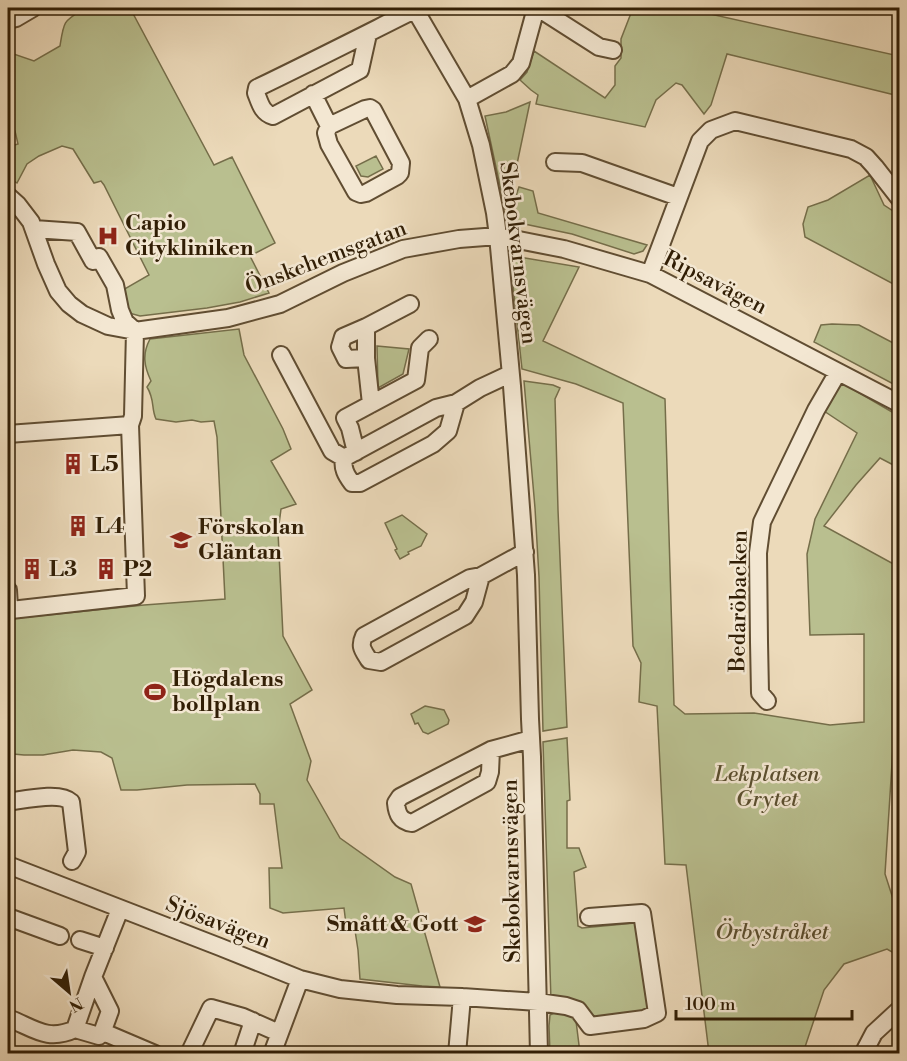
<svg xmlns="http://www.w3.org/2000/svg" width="907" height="1061" font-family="'Libre Bodoni',serif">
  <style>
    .green { fill: #b9bf8f; stroke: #756e4a; stroke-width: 1.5 }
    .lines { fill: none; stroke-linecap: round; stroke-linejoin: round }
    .minor-casing { stroke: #604d32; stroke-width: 20 }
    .minor { stroke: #f3e7d2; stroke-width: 16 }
    .labels { text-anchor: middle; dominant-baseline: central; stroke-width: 5; stroke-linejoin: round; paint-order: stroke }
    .poi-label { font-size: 22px; font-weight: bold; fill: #311e05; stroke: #f3e7d2; text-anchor: start }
    .street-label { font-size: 22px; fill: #311e05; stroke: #f3e7d2 }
    .park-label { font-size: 22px; font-style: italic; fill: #5a4e2e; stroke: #f3e7d2 }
  </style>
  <rect width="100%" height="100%" fill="#ecdaba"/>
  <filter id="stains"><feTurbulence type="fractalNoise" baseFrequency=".00333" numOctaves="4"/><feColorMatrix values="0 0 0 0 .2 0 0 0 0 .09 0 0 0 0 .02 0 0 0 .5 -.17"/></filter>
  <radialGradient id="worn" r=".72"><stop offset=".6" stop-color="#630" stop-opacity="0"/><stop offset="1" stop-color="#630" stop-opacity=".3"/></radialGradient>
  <!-- green -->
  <path class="green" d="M 85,8 L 130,8 L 214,165 L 232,157 L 275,243 L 250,256 L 269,293 L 240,302 L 207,308 L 140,316 L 129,313 L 121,291 L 149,275 L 104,185 L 101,181 L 94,183 L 73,149 L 62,146 L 39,156 L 27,164 L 17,183 L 8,177 L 8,147 L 18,144 L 15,131 L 8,121 L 8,52 L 34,61 L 60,46 C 64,20 63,22 85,8 Z
    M 633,8 L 692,8 L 692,10 L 899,56 L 899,96 L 727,54 L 711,105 L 704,114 L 682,85 L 676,83 L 656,100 L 645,127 L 536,104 L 538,95 L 531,90 L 520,80 L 527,72 L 534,51 L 605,98 L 615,85 L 615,66 L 621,58 L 621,39 Z
    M 530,102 L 508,207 L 505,209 L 485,116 L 506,112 Z
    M 376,156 L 383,169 L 368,177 L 361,176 L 356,166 Z
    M 870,175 L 884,205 L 899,215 L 899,287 L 805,237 L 803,224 L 808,207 L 828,200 Z
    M 519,187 L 533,191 L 538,213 L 647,245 L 643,251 L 634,254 L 572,234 L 515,222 L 507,213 L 511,210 Z
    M 519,257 L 579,267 L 543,341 L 665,399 L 674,705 L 685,714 L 754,713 L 830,725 L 864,722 L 864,634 L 810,635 L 807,554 L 815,519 L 857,433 L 824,411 L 835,387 L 844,384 L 899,416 L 899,468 L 880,458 L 856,485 L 824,526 L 899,567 L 900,719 L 894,732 L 885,874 L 895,905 L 899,925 L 899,956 L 887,949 L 844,964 L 824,990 L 803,1053 L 709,1053 L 686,865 L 665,864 L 657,706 L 639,702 L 641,663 L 633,646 L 623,403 L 576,384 L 522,369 L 511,267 L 513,260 Z
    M 832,324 L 859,325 L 899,346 L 899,387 L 814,342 L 821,325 Z
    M 239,329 L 244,355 L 283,429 L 291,449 L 271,461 L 296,504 L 281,509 L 278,532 L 283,636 L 312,690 L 290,704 L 311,761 L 307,780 L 340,838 L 395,877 L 411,884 L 440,987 L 422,986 L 360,979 L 358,950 L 354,924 L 346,924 L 344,908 L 283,913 L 270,908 L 269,868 L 282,868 L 274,804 L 260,804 L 260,794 L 255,784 L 187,785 L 137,790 L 121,790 L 112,758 L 101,752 L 73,750 L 43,755 L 24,755 L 13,754 L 8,745 L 8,619 L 144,605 L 225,599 L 217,437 L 214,421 L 201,422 L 192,420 L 176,422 L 156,419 C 151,408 155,400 147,387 L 151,381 C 144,366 142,354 150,339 Z
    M 377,346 L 409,349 L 403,374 L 378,388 Z
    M 524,381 L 553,385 L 560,388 L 555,399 L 558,510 L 567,727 L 543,731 L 539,577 L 535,508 Z
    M 402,515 L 427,534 L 421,546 L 408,552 L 409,554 L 400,559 L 395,550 L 397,549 L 385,523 Z
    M 425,706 L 444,710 L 449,720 L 448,724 L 428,734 L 423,732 L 418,723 L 415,724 L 411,714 Z
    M 567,738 L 570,800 L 567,801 L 567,848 L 579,848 L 586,867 L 574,872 L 578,926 L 582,928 L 635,923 L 650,1006 L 642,1015 L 597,1020 L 551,1001 L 543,742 Z
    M 556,1012 L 572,1015 L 576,1021 L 580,1053 L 550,1054 L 549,1026 L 550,1015 Z"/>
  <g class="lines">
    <defs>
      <path id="minor" d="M 414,8 L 467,99 L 481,145 L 495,213 L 498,236 L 512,386 L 526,575 L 530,719 L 532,757 L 539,1054
        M 538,8 L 599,47 L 613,50
        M 8,20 L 16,18 L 33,8
        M 368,34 L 360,70 L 273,116 C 262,113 260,103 256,93 L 257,88 C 311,62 364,35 418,8
        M 313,94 L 329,126 L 326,133 L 329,144 L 356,192 L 361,194 L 366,193 L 397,176 L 400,173 L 401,163 L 373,110 L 370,108 L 365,109 L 329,126
        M 467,99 L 512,74 L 521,63 L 536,8
        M 555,162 L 582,163 L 678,197
        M 8,196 L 18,205 L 31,222 L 46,264 L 58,291 L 69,304 L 82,314 L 108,326 L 135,331 L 228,318 L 280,304 L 343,273 L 403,249 L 459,239 L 498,236 L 564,249 L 650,274 L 900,404
        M 650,274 L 700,141 L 711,130 L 735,121 L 851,149 L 866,157 L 875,167 L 900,199
        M 281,355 L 332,451 L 344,458
        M 366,358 L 346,359 L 340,347 L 343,337 L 366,327
        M 456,403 L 448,431 L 433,444 L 360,483 L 352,483 C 346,475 342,468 344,458 L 436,408 L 456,403 L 480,388 L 510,374
        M 371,404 L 366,358 L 366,327 L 410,304
        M 8,434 L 130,425
        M 356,452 L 350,428 L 345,418 L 416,380 L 420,348 L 429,339
        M 481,576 L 474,602 L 465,616 L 381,662 L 369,660 C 363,650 359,647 364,636 L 470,578 L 481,576 L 525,552
        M 8,590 L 9,607 L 11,610 L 136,596 L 130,425 L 133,416 L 135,331 L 125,322 L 120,310 L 115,285 L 99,257 L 93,261 L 77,232 L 34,229
        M 767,701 L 760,693 L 759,642 L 758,553 L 762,522 L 816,410 L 838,372
        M 491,750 L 490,772 L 487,782 L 412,823 C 400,821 397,814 396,803 L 400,797 L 491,750 L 531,739
        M 8,802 C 23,800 60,791 71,802 L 77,852 L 72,861
        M 8,865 L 220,947 L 300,979 L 340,989 L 397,995 L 462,997 L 538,1002 L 566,1006 L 578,1010 L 590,1026 L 644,1019 L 657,1013 L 642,913 L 589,917
        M 8,917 L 60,936
        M 80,940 L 105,948
        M 93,977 L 110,1011 L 102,1033
        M 8,1018 C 34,1028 47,1042 75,1029 L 93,977 L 120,909
        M 75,1029 L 99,1036 L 102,1033 L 108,1034 L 155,1054
        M 189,1054 L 211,1008 L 243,1017 L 279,1033
        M 242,1054 L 253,1021
        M 272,1054 L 300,979
        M 457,1054 L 462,997
        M 863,1054 L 874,1033 L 900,1009"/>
    </defs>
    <!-- minor casing -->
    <use href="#minor" class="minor-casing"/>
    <!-- minor -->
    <use href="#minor" class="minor"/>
  </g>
  <!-- icons -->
  <defs>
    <symbol id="hospital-bare" viewBox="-9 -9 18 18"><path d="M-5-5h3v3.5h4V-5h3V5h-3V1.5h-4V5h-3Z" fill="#8f2418" stroke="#f3e7d2" stroke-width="2.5" paint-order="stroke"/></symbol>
    <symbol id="building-bare" viewBox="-9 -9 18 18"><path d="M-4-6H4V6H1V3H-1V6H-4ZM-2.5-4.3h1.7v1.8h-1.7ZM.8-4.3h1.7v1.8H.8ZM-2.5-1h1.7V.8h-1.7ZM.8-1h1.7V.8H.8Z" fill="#8f2418" stroke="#f3e7d2" stroke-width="2.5" paint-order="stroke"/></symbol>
    <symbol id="school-bare" viewBox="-9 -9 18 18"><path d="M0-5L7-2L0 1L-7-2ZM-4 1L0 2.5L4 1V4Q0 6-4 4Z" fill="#8f2418" stroke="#f3e7d2" stroke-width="2.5" paint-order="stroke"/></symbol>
    <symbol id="stadium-bare" viewBox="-9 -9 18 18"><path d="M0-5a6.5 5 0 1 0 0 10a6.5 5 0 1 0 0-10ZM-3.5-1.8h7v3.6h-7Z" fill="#8f2418" stroke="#f3e7d2" stroke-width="2.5" paint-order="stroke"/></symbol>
  </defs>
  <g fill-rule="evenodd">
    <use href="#hospital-bare" x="93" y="221" width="30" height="30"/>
    <use href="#building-bare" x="58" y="449" width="30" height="30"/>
    <use href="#building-bare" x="63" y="511" width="30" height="30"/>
    <use href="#school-bare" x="166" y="525" width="30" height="30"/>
    <use href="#building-bare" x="17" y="554" width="30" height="30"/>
    <use href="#building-bare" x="91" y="554" width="30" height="30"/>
    <use href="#stadium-bare" x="140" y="677" width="30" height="30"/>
    <use href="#school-bare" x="460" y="909" width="30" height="30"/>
  </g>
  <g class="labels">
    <!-- poi labels -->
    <g class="poi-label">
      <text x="125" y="223">Capio<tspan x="125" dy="25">Citykliniken</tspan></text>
      <text x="90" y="464">L5</text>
      <text x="95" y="526">L4</text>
      <text x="198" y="527">Förskolan<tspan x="198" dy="25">Gläntan</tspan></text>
      <text x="49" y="569">L3</text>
      <text x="123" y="569">P2</text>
      <text x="172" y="679">Högdalens<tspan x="172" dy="25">bollplan</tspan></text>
      <text x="458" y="924" text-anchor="end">Smått &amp; Gott</text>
    </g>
    <!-- street labels -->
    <g class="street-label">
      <text transform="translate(518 253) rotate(83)">Skebokvarnsvägen</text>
      <text transform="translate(326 258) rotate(-21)">Önskehemsgatan</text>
      <text transform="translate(715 283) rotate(27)">Ripsavägen</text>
      <text transform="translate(739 601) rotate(-89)">Bedaröbacken</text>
      <text transform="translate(512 871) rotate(-91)">Skebokvarnsvägen</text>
      <text transform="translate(218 923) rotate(21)">Sjösavägen</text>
    </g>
    <!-- park labels -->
    <g class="park-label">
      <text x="767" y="774">Lekplatsen<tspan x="767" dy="25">Grytet</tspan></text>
      <text x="772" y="932">Örbystråket</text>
    </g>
  </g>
  <!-- margin -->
  <rect width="907" height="1061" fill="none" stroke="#ecdaba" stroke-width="30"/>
  <rect x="9" y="9" width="889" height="1043" fill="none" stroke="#311e05" stroke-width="3"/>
  <rect x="15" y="15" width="877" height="1031" fill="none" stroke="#311e05" stroke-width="1.5"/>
  <!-- north arrow -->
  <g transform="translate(69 992) rotate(151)" stroke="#f3e7d2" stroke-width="4.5" paint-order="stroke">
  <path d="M0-4.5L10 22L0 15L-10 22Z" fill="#311e05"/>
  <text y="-9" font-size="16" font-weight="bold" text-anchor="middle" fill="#311e05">N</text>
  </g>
  <!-- scale -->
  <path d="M676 1010v9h176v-9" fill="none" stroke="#311e05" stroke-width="3"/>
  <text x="685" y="1010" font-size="18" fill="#311e05" stroke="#f3e7d2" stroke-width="4.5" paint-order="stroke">100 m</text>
  <rect width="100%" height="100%" filter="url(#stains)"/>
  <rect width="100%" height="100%" fill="url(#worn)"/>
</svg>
